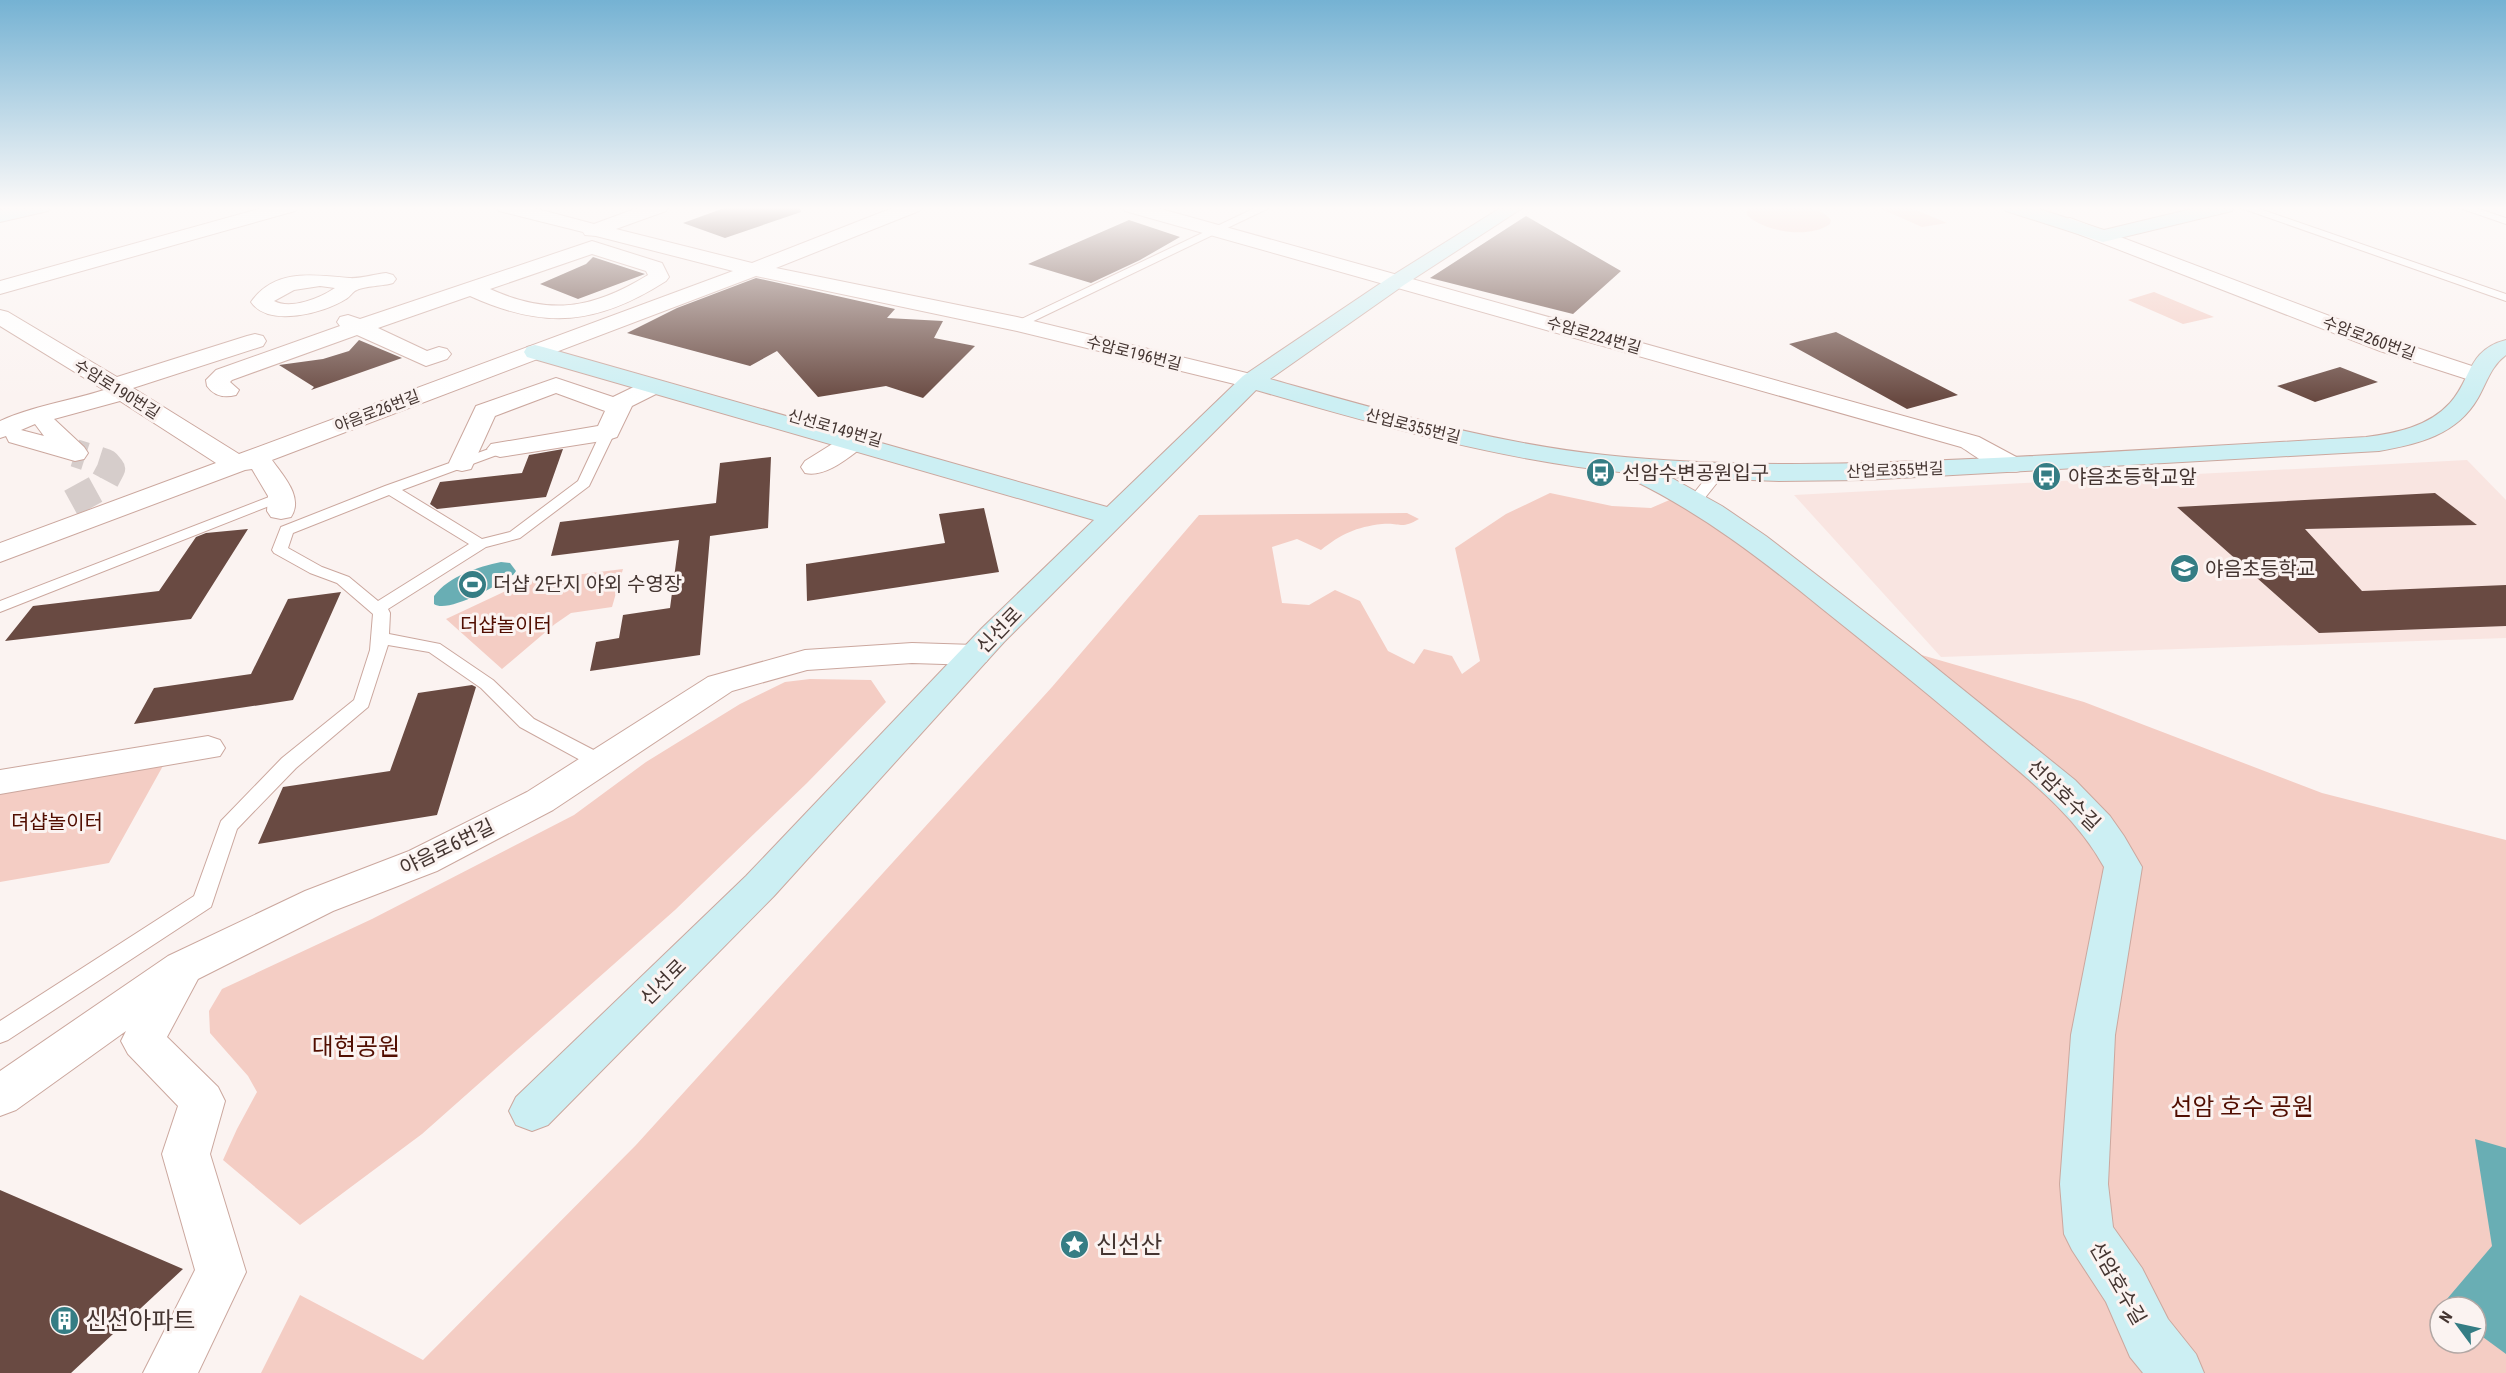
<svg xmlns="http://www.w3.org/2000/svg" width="2506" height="1373" font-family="'Roboto Condensed','Noto Sans KR',sans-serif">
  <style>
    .built { fill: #f9e5e1 }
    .green { fill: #f4cdc4; fill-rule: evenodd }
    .water { fill: #69aeb4 }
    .building { fill: #694a42 }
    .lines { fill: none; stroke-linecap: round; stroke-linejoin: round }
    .street-tunnel { stroke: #d6cdcb; stroke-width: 28; stroke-dasharray: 28 14; stroke-linecap: butt }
    .lane-casing { stroke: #cba79e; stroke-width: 2 }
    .street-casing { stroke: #cba79e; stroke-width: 2 }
    .secondary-casing { stroke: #cba79e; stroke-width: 2 }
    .lane { fill: #fff; fill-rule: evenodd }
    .street { fill: #fff; fill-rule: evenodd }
    .secondary { fill: #cceff3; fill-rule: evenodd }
    .labels { text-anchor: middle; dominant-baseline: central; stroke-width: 6; stroke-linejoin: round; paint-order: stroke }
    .far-street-label { font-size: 16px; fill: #443531; stroke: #fbf3f1 }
    .poi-label { font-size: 20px; fill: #443531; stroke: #fbf3f1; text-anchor: start }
    .park-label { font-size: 20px; fill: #510e01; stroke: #fbf3f1 }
    .street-label { font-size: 20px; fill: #443531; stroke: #fbf3f1 }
    .near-park-label { font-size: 24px; fill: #510e01; stroke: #fbf3f1 }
    .near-poi-label { font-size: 24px; fill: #443531; stroke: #fbf3f1; text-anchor: start }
  </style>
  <rect width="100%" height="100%" fill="#fbf3f1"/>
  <!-- built -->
  <path class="built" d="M 2467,460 L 2506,500 L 2506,638 L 1941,657 L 1794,495 Z"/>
  <!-- green -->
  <path class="green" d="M 1750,207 C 1774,207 1814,199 1831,220 L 1830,224 C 1809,239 1766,232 1748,216 L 1746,212 Z
    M 1884,207 L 1909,207 L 1947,223 L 1922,227 L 1879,208 Z
    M 2154,292 L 2214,317 L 2183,324 L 2128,300 Z
    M 1550,493 L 1612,506 L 1651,508 L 1681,495 L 1873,641 L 2084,702 L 2322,793 L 2506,840 L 2506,1373 L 261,1373 L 300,1295 L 423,1360 L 636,1145 L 1052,687 L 1199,515 L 1407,513 L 1419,519 C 1400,530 1401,522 1382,524 C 1356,527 1341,534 1321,550 L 1297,539 L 1272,547 L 1282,603 L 1309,605 L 1335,590 L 1360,601 L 1388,651 L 1414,664 L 1424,649 L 1452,656 L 1462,674 L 1480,661 L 1455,548 L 1506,514 ZM 2440,1307 L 2476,1307 L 2476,1343 L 2440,1343 Z
    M 623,569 L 612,607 L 571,613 L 555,624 L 502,669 L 446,619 L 527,581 Z
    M 810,679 L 871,680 L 886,702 L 807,783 L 675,910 L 422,1134 L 300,1225 L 223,1160 L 237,1129 L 257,1092 L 248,1076 L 210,1033 L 209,1011 L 222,989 L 372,919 L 574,815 L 646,762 L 740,704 L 785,682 Z
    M 169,755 L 109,863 L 0,882 L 0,785 Z"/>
  <!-- water -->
  <path class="water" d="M 501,562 L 510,563 L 516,571 L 514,574 C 500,584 448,614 434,604 L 434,596 C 449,576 478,567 501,562 Z
    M 2475,1139 L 2506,1148 L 2506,1354 L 2476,1332 L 2476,1307 L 2441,1306 L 2492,1246 Z"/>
  <!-- building -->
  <path class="building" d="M 727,207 L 800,207 L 801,212 L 725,238 L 683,223 Z
    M 1526,216 L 1621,271 L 1573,314 L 1430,278 Z
    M 1129,220 L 1180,237 L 1140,260 L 1091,283 L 1028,264 Z
    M 593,257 L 645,274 L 578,299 L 540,284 L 586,264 Z
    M 756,278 L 895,309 L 887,318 L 943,321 L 934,338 L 975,346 L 923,398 L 886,386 L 818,397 L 777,351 L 750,366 L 627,333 L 677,308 Z
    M 1836,332 L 1958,395 L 1907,409 L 1789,344 Z
    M 359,340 L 402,358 L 311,390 L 314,387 L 279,365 L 323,359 L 349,351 Z
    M 2340,367 L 2378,382 L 2315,402 L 2277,386 Z
    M 563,449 L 546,497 L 437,509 L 430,504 L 440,482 L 522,473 L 529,455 Z
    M 771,457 L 768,528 L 710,536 L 700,655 L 590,671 L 596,642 L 619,638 L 623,615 L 670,608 L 679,540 L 551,556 L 560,522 L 716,503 L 720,463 Z
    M 2435,493 L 2477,525 L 2305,529 L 2362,591 L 2506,585 L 2506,626 L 2319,633 L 2177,507 Z
    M 984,508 L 999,572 L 807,601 L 806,564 L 945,543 L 939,514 Z
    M 248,529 L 191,619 L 5,641 L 33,606 L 159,591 L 196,537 L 206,533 Z
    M 341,592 L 293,700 L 134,724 L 154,688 L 251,674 L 288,599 Z
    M 472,685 L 476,687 L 437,815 L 258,844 L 283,787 L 390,771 L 418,693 Z
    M 0,1190 L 183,1269 L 71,1373 L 0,1373 Z"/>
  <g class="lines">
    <!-- street-tunnel -->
    <path class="street-tunnel" d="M 71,503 L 102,486 L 111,469 L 106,463 L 75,453"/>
    <defs>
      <path id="lane" d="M 1257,207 L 1271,207 L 1021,327 L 1013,327 L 1011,324 Z
        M 2238,207 L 2254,207 L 2506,294 L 2506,301 Z
        M 2457,207 L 2473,207 L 2506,218 L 2506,224 Z
        M 608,428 L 615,432 L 589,486 L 520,538 L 486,547 L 388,609 L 390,613 L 389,634 L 440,644 L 493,680 L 534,719 L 607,757 L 610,762 L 607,767 L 600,768 L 593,767 L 520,727 L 481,688 L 429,652 L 388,645 L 368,707 L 296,768 L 237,829 L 211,907 L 8,1040 L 0,1043 L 0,1021 L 194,896 L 221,821 L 282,758 L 354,700 L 370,650 L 373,614 L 337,583 L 310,573 L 274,553 L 272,550 L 281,527 L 385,486 L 500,445 L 507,449 L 505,452 L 402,490 L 482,539 L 510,532 L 578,481 L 601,432 ZM 389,495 L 469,544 L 378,601 L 349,577 L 322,567 L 288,548 L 293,533 Z
        M 1719,467 L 1724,468 L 1726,471 L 1724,474 L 1700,504 L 1690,504 L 1688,501 L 1690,498 L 1714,468 Z
        M 282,492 L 287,493 L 289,496 L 287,499 L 0,612 L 0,601 Z"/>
      <path id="street" d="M 266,207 L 297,207 L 295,211 L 0,294 L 0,281 Z
        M 497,207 L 530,207 L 594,224 L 640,207 L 668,207 L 666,211 L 616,229 L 752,263 L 895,207 L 921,207 L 919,211 L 776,268 L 1017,317 L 1259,376 L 1263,381 L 1259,386 L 1251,388 L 1017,331 L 756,276 L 272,460 C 283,476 304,497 291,517 L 281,519 L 271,517 L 267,511 L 268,496 L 252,469 L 245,470 L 0,562 L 0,543 L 216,463 L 120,401 L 54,419 L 84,447 L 88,453 L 84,459 L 75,461 L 9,442 L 6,436 L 0,438 L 0,421 C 33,406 69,401 104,390 L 0,326 L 0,310 L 8,312 L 117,377 L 247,336 L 255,334 L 263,336 L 266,341 L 263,346 L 133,388 L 239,454 L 733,271 L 596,236 L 585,235 L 583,232 L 499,211 ZM 35,424 L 44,436 L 21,430 Z
        M 1123,207 L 1154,207 L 1979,437 L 2020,459 L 2024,465 L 2020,471 C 1999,476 1979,458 1961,447 L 1125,211 Z
        M 2070,218 L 2396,341 L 2484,370 L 2488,375 L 2484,380 L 2476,382 L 2380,351 L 2063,228 L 2060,224 L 2063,220 Z
        M 592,241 L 662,263 L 669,277 L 666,281 C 597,325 545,330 470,296 L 378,328 L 427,351 L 439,347 L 447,349 L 451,354 L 447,359 L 426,366 L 357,335 L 232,380 L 230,382 L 239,390 L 236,395 C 224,398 214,396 207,386 L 206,380 L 216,370 L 340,326 L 337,322 L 340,317 L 348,315 L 360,319 ZM 592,254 L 646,271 L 648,275 C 592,309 550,316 490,289 Z
        M 386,273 L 393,275 L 396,279 L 393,283 C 384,286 364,286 357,290 C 353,291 350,297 346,299 C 324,313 269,328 251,302 C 275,268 314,275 349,278 C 360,279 375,274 386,273 ZM 320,286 L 335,288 C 320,298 291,310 274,301 L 294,290 Z
        M 556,378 L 613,397 L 644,382 L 652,380 L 660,382 L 664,387 L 660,392 L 632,406 L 617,437 L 608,440 L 500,457 L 491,454 L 487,449 L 491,444 L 598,426 L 605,411 L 556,393 L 495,416 L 471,469 L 462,471 L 453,469 L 449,463 L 476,406 Z
        M 862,428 L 871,431 L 875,436 L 871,441 C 852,454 828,478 805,473 L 801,467 L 805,461 L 853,431 Z
        M 912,643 L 975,645 L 986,648 L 991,655 L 986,662 L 975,665 L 912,663 L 807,670 L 732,691 L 553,810 L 437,871 L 333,911 L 198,979 L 167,1037 L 218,1087 L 225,1101 L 210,1154 L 246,1272 L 198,1373 L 143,1373 L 195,1270 L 162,1154 L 178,1106 L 128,1054 L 121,1041 L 126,1031 L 16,1110 L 0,1116 L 0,1071 L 168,956 L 305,891 L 409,851 L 527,792 L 708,677 L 805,650 Z
        M 208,736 L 220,740 L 225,748 L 220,756 L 0,794 L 0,770 Z"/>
      <path id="secondary" d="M 14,207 L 50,207 L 48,211 L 0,222 L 0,210 Z
        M 1502,207 L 1524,207 L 1404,285 L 1270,379 C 1380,410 1491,443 1605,455 C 1735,469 1864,464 1994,458 C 2118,452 2242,444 2366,437 C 2396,433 2428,427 2450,403 C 2472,379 2467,350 2506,340 L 2506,355 C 2491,366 2487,382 2478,398 C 2457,435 2418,444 2379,451 L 1863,480 L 1779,481 L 1670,477 L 1722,506 L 1766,536 L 1914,650 L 2075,780 L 2110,816 L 2124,836 L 2142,867 L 2115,1035 L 2108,1184 L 2113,1227 L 2142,1268 L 2168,1319 L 2196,1354 L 2204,1373 L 2143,1373 L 2130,1357 L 2106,1302 L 2072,1250 L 2064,1234 L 2060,1184 L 2071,1035 L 2104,867 C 2072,809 2017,771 1968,728 C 1920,687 1870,647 1820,607 C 1761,559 1701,513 1633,480 L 1629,473 C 1502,461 1378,425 1256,390 L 1004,642 L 774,896 L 548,1125 L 532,1131 L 516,1125 L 509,1111 L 516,1097 L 746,876 L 982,628 L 1094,520 L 527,357 L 524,352 L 527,347 L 535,345 L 543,347 L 1107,507 L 1243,376 L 1390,277 Z
        M 2004,207 L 2033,207 L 2104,230 L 2200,207 L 2234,207 L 2232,211 L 2103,242 L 2006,211 Z"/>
    </defs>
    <!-- lane casing -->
    <use href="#lane" class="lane-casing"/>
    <!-- street casing -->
    <use href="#street" class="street-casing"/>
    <!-- secondary casing -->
    <use href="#secondary" class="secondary-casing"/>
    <!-- lane -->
    <use href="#lane" class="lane"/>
    <!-- street -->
    <use href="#street" class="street"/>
    <!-- secondary -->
    <use href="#secondary" class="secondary"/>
  </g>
  <!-- sky -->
  <linearGradient id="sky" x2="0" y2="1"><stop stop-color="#75b2d3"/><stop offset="0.52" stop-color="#fdfaf9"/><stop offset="1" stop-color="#fdfaf9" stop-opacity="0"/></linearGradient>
  <rect width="2506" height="400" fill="url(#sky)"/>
  <!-- icons -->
  <defs>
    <symbol id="bus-disc" viewBox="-11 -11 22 22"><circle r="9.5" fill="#357d84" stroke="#fbf3f1"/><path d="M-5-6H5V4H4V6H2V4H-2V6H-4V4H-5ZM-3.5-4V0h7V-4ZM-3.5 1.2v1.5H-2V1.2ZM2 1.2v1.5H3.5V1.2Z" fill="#fff"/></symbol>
    <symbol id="school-disc" viewBox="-11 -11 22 22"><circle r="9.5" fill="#357d84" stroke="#fbf3f1"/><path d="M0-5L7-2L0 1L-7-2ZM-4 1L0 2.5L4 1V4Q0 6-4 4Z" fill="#fff"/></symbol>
    <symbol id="stadium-disc" viewBox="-11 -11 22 22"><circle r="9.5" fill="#357d84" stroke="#fbf3f1"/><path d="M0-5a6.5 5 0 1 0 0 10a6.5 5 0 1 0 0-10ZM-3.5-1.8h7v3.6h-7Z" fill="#fff"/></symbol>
    <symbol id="sight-disc" viewBox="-11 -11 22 22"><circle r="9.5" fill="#357d84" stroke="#fbf3f1"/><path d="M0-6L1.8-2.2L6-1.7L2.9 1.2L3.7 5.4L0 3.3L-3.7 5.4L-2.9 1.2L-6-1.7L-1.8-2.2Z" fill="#fff"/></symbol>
    <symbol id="building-disc" viewBox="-11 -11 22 22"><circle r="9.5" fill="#357d84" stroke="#fbf3f1"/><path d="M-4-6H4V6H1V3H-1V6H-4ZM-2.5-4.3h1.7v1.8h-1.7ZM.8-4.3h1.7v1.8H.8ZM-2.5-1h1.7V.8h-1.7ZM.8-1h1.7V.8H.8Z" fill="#fff"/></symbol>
  </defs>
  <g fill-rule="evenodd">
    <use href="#bus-disc" x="1584" y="456" width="33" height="33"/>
    <use href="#bus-disc" x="2030" y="460" width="33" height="33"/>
    <use href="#school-disc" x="2168" y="552" width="33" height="33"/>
    <use href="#stadium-disc" x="456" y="568" width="33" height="33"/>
    <use href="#sight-disc" x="1058" y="1228" width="33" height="33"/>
    <use href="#building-disc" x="48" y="1304" width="33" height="33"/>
  </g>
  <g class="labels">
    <!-- far-street labels -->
    <g class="far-street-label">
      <text transform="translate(1594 335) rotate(16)">수암로224번길</text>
      <text transform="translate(2369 338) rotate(20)">수암로260번길</text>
      <text transform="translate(1134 353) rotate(14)">수암로196번길</text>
      <text transform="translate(117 389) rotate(32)">수암로190번길</text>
      <text transform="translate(377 411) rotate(-21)">야음로26번길</text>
      <text transform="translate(1413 426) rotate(14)">산업로355번길</text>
      <text transform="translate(835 428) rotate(16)">신선로149번길</text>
      <text transform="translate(1895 470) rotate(-2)">산업로355번길</text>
    </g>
    <!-- poi labels -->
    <g class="poi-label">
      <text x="1622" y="473">선암수변공원입구</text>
      <text x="2068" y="477">야음초등학교앞</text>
      <text x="2205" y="569">야음초등학교</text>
      <text x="493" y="584">더샵 2단지 야외 수영장</text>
    </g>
    <!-- park labels -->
    <g class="park-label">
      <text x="506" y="625">더샵놀이터</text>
      <text x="57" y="822">뎌샵놀이터</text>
    </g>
    <!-- street labels -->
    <g class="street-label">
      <text transform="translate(999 630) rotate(-46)">신선로</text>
      <text transform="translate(2064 795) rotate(44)">선암호수길</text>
      <text transform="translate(447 847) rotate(-26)">야음로6번길</text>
      <text transform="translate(663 982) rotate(-45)">신선로</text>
      <text transform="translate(2118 1283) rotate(60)">선암호수길</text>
    </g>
    <!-- near-park labels -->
    <g class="near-park-label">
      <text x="356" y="1047">대현공원</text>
      <text x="2242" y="1107">선암 호수 공원</text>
    </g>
    <!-- near-poi labels -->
    <g class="near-poi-label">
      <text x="1096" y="1245">신선산</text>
      <text x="85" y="1321">신선아파트</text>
    </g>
  </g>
  <!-- north arrow -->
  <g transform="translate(2458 1325) rotate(303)"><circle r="28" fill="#fbf3f1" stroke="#b2a7a4" stroke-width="1.5"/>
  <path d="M0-4.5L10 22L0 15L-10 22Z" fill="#357d84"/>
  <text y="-9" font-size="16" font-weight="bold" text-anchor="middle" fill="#443531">N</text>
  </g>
</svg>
